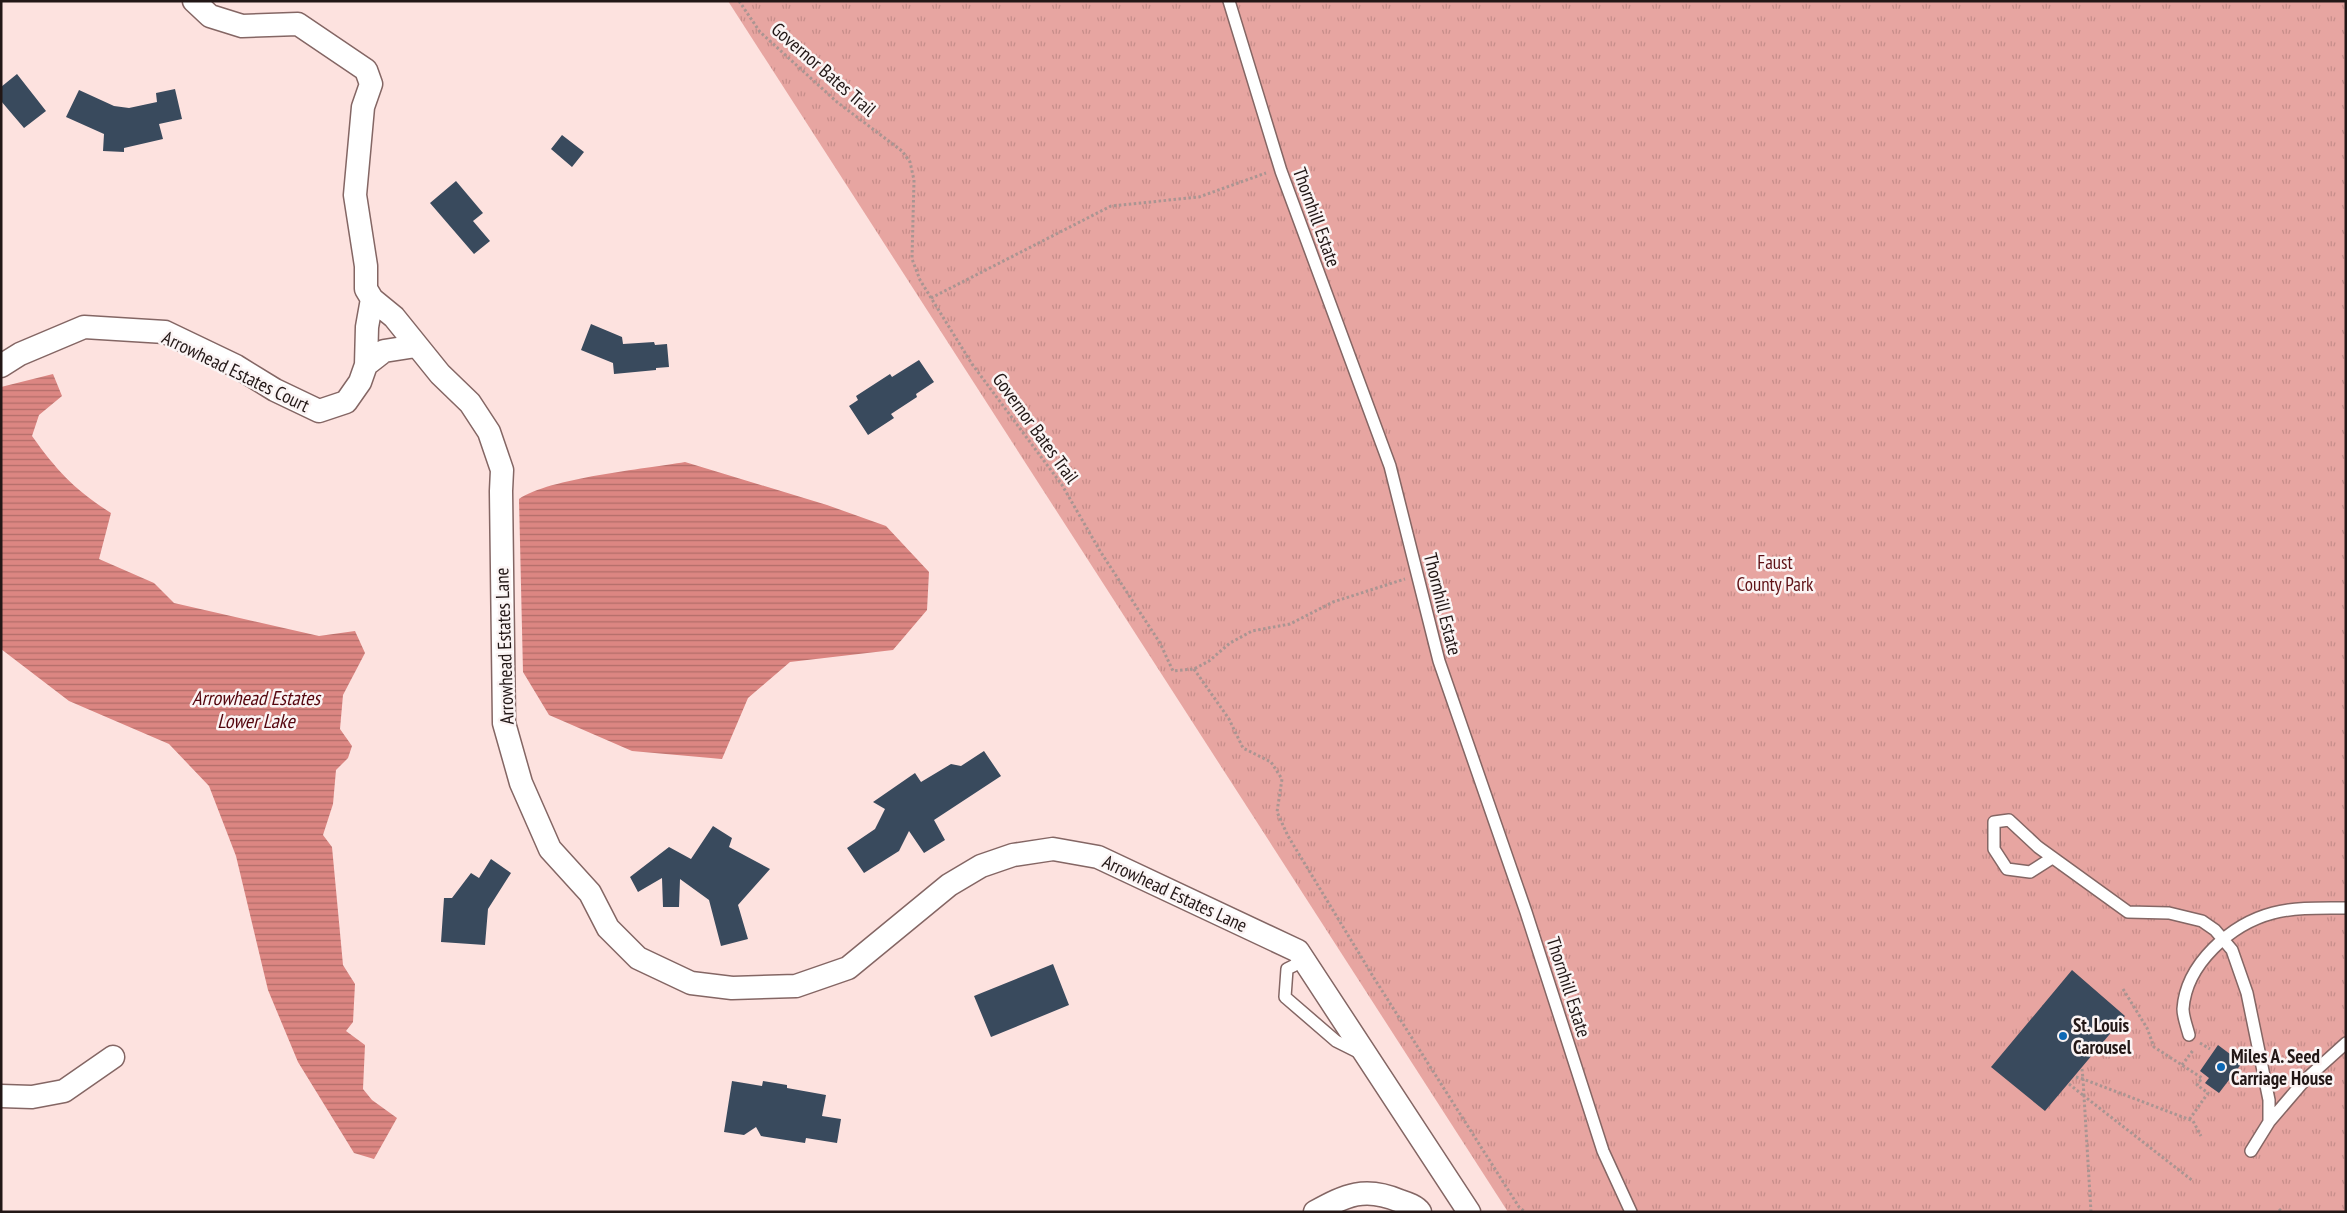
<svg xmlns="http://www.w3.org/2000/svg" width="2347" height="1213" font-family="'PT Sans Narrow',sans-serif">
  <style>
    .park { fill: url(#park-tufts) }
    .water { fill: url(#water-rules) }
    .building { fill: #394a5d }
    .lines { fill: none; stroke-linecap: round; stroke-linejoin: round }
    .lane-casing { stroke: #846664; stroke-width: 14 }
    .street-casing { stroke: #846664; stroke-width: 25 }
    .path { stroke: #aa9592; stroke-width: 3; stroke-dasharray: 2.5 2.5; stroke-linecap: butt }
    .lane { stroke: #fff; stroke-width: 11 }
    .street { stroke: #fff; stroke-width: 22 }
    .poi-dot { fill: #0c68b5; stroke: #fbf4f4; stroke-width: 2 }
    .labels { text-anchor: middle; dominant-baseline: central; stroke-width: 5; stroke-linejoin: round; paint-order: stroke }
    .street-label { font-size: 19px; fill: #221716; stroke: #fbf4f4 }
    .park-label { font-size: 19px; fill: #5e1115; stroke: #fbf4f4 }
    .poi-label { font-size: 19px; font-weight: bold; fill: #221716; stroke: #fbf4f4; text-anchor: start }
    .water-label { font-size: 20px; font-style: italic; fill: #55060e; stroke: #fbf4f4 }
  </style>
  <defs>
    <pattern id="park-tufts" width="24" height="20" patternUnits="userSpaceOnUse" patternTransform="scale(1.25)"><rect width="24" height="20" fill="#e7a5a1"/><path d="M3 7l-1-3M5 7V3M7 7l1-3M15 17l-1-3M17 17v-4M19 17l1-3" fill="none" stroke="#c68d8a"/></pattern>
    <pattern id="water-rules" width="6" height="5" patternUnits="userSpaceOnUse" patternTransform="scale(1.25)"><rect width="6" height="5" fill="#dc8682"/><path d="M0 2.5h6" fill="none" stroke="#b26d69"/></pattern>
  </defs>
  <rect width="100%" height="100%" fill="#fde2df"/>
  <!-- park -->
  <path class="park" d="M 728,1 L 2346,1 L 2346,1212 L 1508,1212 Z"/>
  <!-- water -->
  <path class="water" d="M 53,374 L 62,396 L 39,415 L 32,436 C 57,471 75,490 111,513 L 99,559 L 154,583 L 174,603 L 319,636 L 355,631 L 365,653 L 343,695 L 340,729 L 352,746 L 348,758 L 336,770 L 333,804 L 323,835 L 332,847 L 343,965 L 355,984 L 353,1022 L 346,1031 L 365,1045 L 363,1089 L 372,1100 L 397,1118 L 374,1159 L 354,1153 L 298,1062 L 268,990 L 236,856 L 209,786 L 169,744 L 69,701 L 1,649 L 1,387 Z
    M 685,462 L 827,505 L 886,526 L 929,572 L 927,610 L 893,650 L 790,662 L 748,698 L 722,759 L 632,751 L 549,715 L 523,672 L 519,499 C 549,478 645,469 685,462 Z"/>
  <!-- building -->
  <path class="building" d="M 17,74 L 46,111 L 24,128 L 1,101 L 1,87 Z
    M 175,89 L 182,119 L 159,124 L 163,139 L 124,148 L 124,152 L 103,151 L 104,134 L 66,117 L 79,90 L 114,106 L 129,108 L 157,102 L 156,93 Z
    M 562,135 L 584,152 L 572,167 L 551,149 Z
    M 456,181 L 483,213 L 473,221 L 490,241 L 474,254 L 430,203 Z
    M 591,324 L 622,337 L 623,344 L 654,342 L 655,345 L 667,344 L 669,367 L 656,368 L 656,370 L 614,374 L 613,363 L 581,350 Z
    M 919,360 L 934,382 L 916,394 L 917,397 L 891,414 L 894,418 L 868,435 L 849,406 L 858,400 L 856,396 L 890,374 L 892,377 Z
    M 984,751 L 1001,776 L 934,820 L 945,840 L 924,853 L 909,831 L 899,851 L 864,873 L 847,848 L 875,829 L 885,809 L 873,802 L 915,773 L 921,782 L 951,764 L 961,766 Z
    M 713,826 L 732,838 L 729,847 L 770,869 L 738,905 L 748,939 L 721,946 L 709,900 L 680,879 L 679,907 L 663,907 L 662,878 L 638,892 L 630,877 L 669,847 L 691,859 Z
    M 491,859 L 511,873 L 488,909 L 485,945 L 441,942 L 444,898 L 452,898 L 471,873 L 479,878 Z
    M 1053,964 L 1069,1005 L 991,1037 L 974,996 Z
    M 2072,970 L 2125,1016 L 2045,1111 L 1991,1067 Z
    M 2218,1045 L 2242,1063 L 2219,1093 L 2205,1083 L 2209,1078 L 2200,1071 Z
    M 732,1081 L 762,1086 L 763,1081 L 787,1085 L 787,1088 L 826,1095 L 822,1116 L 841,1119 L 837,1143 L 806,1138 L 805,1143 L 761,1136 L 756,1127 L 744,1135 L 724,1132 Z"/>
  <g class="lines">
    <defs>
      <path id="lane" d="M 1229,1 L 1281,171 L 1390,466 L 1439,661 L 1526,912 L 1603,1151 L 1631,1212
        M 2052,858 L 2030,872 L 2007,869 L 1994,849 L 1994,822 L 2009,820 L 2038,847 L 2128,912 L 2169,913 L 2202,921 L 2215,930 L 2232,950 L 2247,993 L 2269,1100 L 2269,1122
        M 1307,965 L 1297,964 L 1287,969 L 1285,997 L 1336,1041 L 1360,1053
        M 2189,1035 C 2187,1027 2183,1017 2183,1009 C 2186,964 2231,924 2273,913 C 2295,907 2323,908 2346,908
        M 2251,1151 L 2269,1122 L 2305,1080 L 2346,1043"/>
      <path id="street" d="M 194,1 L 210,16 L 242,26 L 298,24 L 366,70 L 371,84 L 363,107 L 355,195 L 366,266 L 366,289 L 372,299 L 394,317 L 440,374 L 470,403 L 489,432 L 502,470 L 501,491 L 504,723 L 521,783 L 550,849 L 590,893 L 608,928 L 638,958 L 691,983 L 732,988 L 796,986 L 848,968 L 949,885 L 981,866 L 1013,855 L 1053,849 L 1098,857 L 1298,951 L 1469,1212
        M 366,365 L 384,351 L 416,346
        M 1,366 L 20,354 L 84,327 L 165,332 L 236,366 L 275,390 L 319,411 L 346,402 L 360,382 L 366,365 L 367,327 L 372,299
        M 1,1096 L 32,1097 L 64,1091 L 113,1057
        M 1315,1212 C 1346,1195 1365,1186 1400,1201 C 1406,1203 1416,1206 1420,1212"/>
    </defs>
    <!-- lane casing -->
    <use href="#lane" class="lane-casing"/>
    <!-- street casing -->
    <use href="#street" class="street-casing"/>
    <!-- path -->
    <path class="path" d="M 739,1 L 760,32 L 837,102 L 902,151 L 910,162 L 914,180 L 912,259 L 920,280 L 972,364 L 1062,485 L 1100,551 L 1160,643 L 1173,671 L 1194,669 L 1209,661 L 1230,643 L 1252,631 L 1290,624 L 1333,602 L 1405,579
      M 931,298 L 1111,206 L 1199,197 L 1266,173
      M 1194,669 L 1229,719 L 1243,748 L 1271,762 L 1282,779 L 1277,812 L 1288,836 L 1374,978 L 1519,1207 L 1525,1212
      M 2123,989 L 2147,1028 L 2154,1047 L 2202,1078 L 2197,1085 L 2208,1093 L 2189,1120
      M 2200,1043 L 2210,1049
      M 2182,1065 L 2194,1049
      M 2076,1077 L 2083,1079 L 2082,1069
      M 2069,1084 L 2084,1096
      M 2084,1096 L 2083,1079 L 2193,1121 L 2201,1136
      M 2279,1209 L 2282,1212
      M 2091,1212 L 2084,1096 L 2193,1181"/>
    <!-- lane -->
    <use href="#lane" class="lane"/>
    <!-- street -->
    <use href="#street" class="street"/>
  </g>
  <!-- markers -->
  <g class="poi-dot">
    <circle cx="2063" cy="1036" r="5"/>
    <circle cx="2221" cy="1067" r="5"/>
  </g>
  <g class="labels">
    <!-- street labels -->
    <g class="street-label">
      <text transform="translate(824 69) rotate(41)">Governor Bates Trail</text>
      <text transform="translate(1317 217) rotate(70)">Thornhill Estate</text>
      <text transform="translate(236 371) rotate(26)">Arrowhead Estates Court</text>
      <text transform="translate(1036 428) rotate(54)">Governor Bates Trail</text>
      <text transform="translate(1443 604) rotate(76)">Thornhill Estate</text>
      <text transform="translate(504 646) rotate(-92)">Arrowhead Estates Lane</text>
      <text transform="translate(1175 893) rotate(25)">Arrowhead Estates Lane</text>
      <text transform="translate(1569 987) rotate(72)">Thornhill Estate</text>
    </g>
    <!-- park labels -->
    <g class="park-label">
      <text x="1775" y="562">Faust<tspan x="1775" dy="22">County Park</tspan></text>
    </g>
    <!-- poi labels -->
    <g class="poi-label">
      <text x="2073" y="1025">St. Louis<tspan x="2073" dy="22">Carousel</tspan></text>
      <text x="2231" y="1056">Miles A. Seed<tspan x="2231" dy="22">Carriage House</tspan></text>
    </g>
    <!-- water labels -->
    <g class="water-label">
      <text x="256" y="698">Arrowhead Estates<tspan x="256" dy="23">Lower Lake</tspan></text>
    </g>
  </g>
  <!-- border -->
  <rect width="2347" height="1213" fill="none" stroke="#221716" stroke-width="5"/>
</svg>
